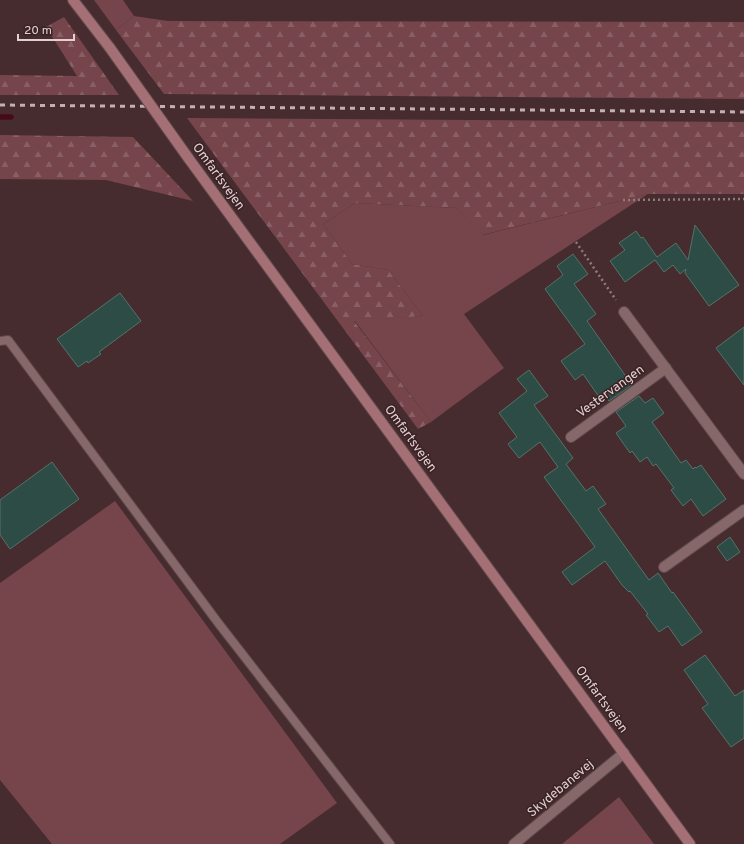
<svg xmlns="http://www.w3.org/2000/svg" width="744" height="844" font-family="Overpass,sans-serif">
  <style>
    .grass { fill: #75454b }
    .forest { fill: url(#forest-firs) }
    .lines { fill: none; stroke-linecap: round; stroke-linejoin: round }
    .stream { stroke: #470a19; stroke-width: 5.5 }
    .building { fill: #2d4c45; stroke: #53736b }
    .lane-casing { stroke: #5e494b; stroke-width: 10 }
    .street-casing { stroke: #5e494b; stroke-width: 12 }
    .secondary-casing { stroke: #5e494b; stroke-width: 12 }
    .path { stroke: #917b7d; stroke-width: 2.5; stroke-dasharray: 2 3; stroke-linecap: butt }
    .lane { stroke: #86676a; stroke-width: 8 }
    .street { stroke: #86676a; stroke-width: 10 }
    .secondary { stroke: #a46f75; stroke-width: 10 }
    .rail { stroke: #c3b1b2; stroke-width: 3; stroke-dasharray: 5 5; stroke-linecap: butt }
    .secondary-bridge-casing { stroke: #5e494b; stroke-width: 12; stroke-linecap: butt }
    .secondary-bridge { stroke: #a46f75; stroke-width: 10 }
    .labels { text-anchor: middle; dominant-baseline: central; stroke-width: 3; stroke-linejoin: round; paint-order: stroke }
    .street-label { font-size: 13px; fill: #e2d1d2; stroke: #3b2225 }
  </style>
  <defs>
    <pattern id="forest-firs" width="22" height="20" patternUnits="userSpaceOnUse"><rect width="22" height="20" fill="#75454b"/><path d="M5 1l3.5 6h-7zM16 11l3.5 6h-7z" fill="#885f64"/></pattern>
  </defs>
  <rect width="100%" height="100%" fill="#462c2f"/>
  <!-- grass -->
  <path class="grass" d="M 94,0 L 123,0 L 134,16 L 116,30 Z
    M 648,194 L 464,314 L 504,368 L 431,422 L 354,320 L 423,316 L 388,270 L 352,264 L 323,224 L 355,203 L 457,208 L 483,235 Z
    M 115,501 L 337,803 L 280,844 L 52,844 L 0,780 L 0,583 Z
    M 619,797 L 654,844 L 562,844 Z"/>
  <!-- forest -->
  <path class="forest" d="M 134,16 L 168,21 L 744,22 L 744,99 L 164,94 L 116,30 Z
    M 64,17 L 119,95 L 0,95 L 0,75 L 77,76 L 46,27 Z
    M 187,118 L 744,122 L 744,194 L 648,194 L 482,235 L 457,208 L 355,203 L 323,224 L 352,264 L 388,270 L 423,316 L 354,321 L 431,422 L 418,429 Z
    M 0,135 L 133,137 L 193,201 L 106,180 L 0,179 Z"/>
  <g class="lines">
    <!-- stream -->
    <path class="stream" d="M 0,117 L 11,117"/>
  </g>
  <!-- building -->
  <path class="building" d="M 695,225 L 739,285 L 709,306 L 685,273 L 686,269 L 680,274 L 673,265 L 664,272 L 655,260 L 625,282 L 610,261 L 625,250 L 619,243 L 636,231 L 641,238 L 643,237 L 657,257 L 676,243 L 688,260 Z
    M 573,254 L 588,274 L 574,284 L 596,314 L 587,321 L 632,385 L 609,401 L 607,398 L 602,401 L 583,374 L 575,380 L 561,361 L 585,344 L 545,289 L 563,275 L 557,266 Z
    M 120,293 L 141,321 L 99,352 L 101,354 L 88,363 L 87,361 L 78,367 L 57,339 Z
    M 744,327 L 744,385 L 716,348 Z
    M 529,370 L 548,396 L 534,405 L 573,458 L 566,464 L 586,491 L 593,486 L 606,504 L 598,509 L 649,580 L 658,573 L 672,593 L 673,592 L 702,632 L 682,646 L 668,626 L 659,632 L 646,615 L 648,614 L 630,591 L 629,592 L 622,585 L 605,561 L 572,585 L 562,572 L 595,547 L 544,477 L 558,467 L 540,442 L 519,458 L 508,444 L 517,437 L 499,413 L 527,391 L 517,379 Z
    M 639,396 L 645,403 L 653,398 L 664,413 L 652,422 L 681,463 L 686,460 L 693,469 L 695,467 L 696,468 L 701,465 L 726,499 L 703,516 L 691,499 L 683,506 L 671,490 L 674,488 L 656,464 L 653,466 L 647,457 L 640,462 L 632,451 L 630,453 L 616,433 L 626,426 L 616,412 Z
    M 52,462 L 79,499 L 10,549 L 0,535 L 0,500 Z
    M 730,537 L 740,552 L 727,561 L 717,547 Z
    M 705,655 L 735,696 L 744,690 L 744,738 L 731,747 L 702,708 L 708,704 L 684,670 Z"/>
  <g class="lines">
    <defs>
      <path id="lane" d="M 0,341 L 8,340 L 219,624 L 390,844"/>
      <path id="street" d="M 624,312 L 744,474
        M 571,437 L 666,368
        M 664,567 L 744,510
        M 514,844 L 624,753"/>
      <path id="secondary" d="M 73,0 L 110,48
        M 189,159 L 690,844"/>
    </defs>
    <!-- lane casing -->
    <use href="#lane" class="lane-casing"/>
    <!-- street casing -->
    <use href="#street" class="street-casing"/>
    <!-- secondary casing -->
    <use href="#secondary" class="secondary-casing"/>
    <!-- path -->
    <path class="path" d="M 623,200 L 744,199
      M 576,242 L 616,300"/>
    <!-- lane -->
    <use href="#lane" class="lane"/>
    <!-- street -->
    <use href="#street" class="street"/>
    <!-- secondary -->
    <use href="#secondary" class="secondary"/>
    <!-- rail -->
    <path class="rail" d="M 0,105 L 744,112"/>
    <defs>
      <path id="secondary-bridge" d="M 110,48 L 189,159"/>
    </defs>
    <!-- secondary-bridge casing -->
    <use href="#secondary-bridge" class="secondary-bridge-casing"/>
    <!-- secondary-bridge -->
    <use href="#secondary-bridge" class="secondary-bridge"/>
  </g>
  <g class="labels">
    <!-- street labels -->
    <g class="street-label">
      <text transform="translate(218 177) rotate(54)">Omfartsvejen</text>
      <text transform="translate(611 392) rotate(-36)">Vestervangen</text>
      <text transform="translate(410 439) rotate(54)">Omfartsvejen</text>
      <text transform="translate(601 700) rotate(54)">Omfartsvejen</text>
      <text transform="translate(561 789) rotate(-40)">Skydebanevej</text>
    </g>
  </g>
  <!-- scale -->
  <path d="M18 34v6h56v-6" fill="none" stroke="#e2d1d2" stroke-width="2"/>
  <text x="24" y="34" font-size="12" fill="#e2d1d2" stroke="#3b2225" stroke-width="3" paint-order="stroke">20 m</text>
</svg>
